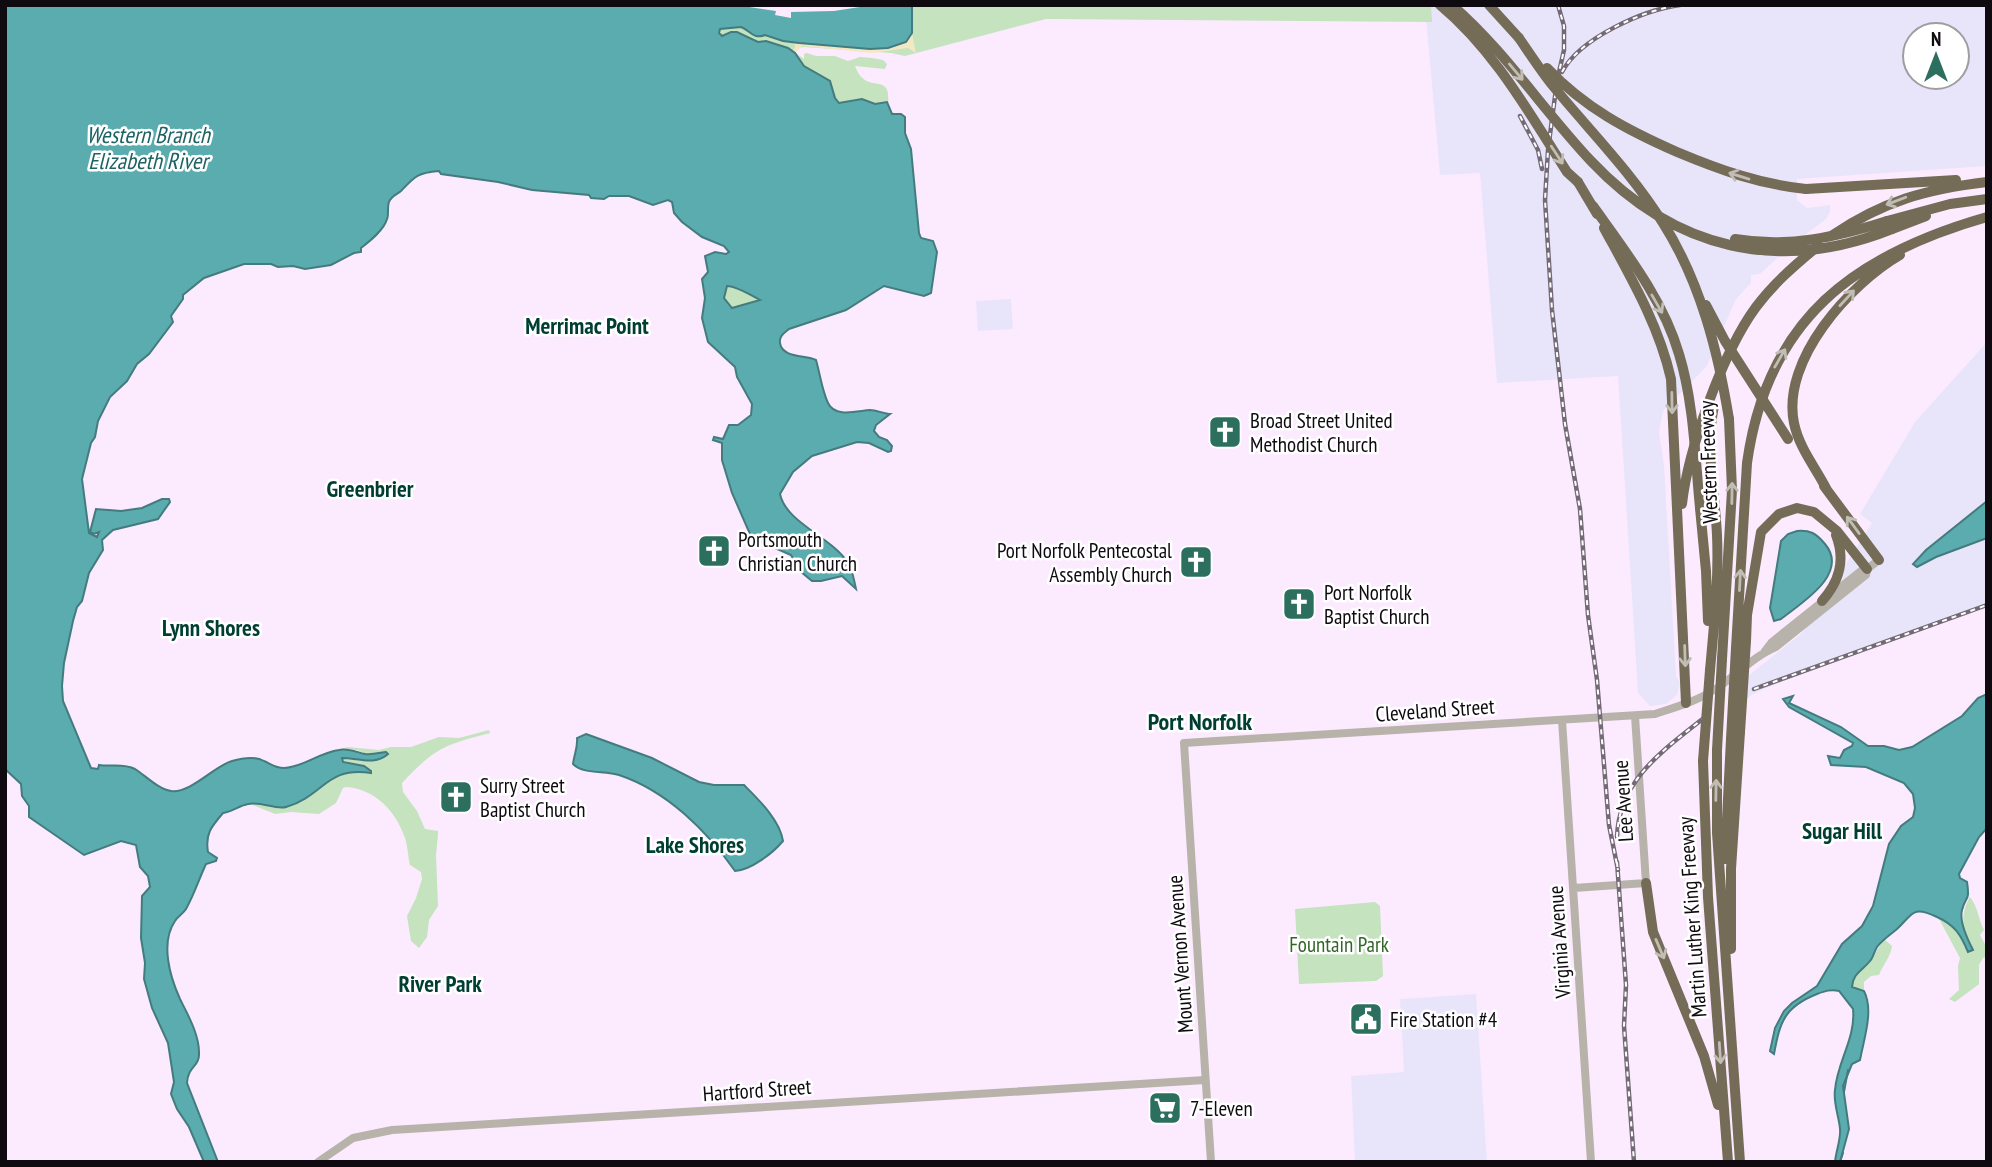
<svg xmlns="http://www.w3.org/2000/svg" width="1992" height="1167" font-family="'PT Sans Narrow',sans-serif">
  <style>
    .industrial { fill: #e8e5fb; fill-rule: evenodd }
    .green { fill: #c4e3be }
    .sand { fill: #f2e8c3 }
    .water { fill: #5aacae; stroke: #447b7f; stroke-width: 2; fill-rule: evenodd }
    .pier { fill: #fcebff }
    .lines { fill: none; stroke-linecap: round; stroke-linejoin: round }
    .stream { stroke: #447b7f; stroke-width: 2 }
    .minor { stroke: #b8b3aa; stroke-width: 8 }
    .highway { stroke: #756c58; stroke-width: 10 }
    .rail-casing { stroke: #746a76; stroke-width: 4.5 }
    .rail { stroke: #fff; stroke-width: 2; stroke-dasharray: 5; stroke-linecap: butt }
    .highway-bridge { stroke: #756c58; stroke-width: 10 }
    .oneway { stroke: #c1bdb4 }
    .labels { text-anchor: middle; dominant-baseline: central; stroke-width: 5; stroke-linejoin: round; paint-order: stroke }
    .poi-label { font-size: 21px; fill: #0f0a10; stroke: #fff; text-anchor: start }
    .street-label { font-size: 21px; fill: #0f0a10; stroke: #fff }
    .park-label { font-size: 21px; fill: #316627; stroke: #fff }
    .water-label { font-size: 23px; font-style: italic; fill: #1e6264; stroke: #fff }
    .neighbourhood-label { font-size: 23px; font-weight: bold; fill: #013e32; stroke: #fff }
    .quarter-label { font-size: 24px; font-weight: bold; fill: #013e32; stroke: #fff }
  </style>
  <rect width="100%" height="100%" fill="#fcebff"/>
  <!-- industrial -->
  <path class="industrial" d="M 1413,5 L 1987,5 L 1987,166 L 1797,179 L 1797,200 L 1807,208 L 1830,205 L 1830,212 L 1826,219 L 1789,247 L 1760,274 L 1751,275 L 1751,283 L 1736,299 L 1707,366 L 1663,411 L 1659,432 L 1664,465 L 1676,676 L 1680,683 L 1677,695 L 1666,704 L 1650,706 L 1638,693 L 1618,376 L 1497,383 L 1480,173 L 1440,175 L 1426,18 ZM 1915,35 L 1957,35 L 1957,77 L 1915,77 Z
    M 1011,299 L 1013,329 L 978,331 L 976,301 Z
    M 1987,342 L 1987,607 L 1780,682 L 1753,694 L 1739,705 L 1739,683 L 1802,633 L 1872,523 L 1860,514 L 1915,422 Z
    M 1476,994 L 1487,1162 L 1355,1162 L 1351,1076 L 1404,1072 L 1400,999 Z"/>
  <!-- green -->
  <path class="green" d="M 837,5 L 912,5 L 912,14 L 913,5 L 1431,5 L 1432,22 L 1046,19 L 905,56 L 891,53 L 804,47 L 795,48 L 793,51 L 804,59 L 804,54 L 807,53 L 816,56 L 835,56 L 848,61 L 860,57 L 872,58 L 883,60 L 887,64 L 885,69 L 855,66 C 864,90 880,79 886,88 C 890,93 887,105 889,111 L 905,117 L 905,133 L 911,149 L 919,233 L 921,238 L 933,241 C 938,252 935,285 928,296 L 911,294 L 904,289 L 897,290 L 884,286 L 846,310 L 789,329 C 783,333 779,336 780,343 C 782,358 805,355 816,360 C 820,374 822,390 828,403 C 835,418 857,411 870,410 C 876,410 885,414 890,414 L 876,425 L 874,431 L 879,437 L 887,440 L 892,446 L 891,451 L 888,452 L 869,443 L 857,442 L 812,456 L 793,472 L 780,494 C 786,523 833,538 848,563 C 851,567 855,584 856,589 L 842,576 L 821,581 L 812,581 L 800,571 L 791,555 L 761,542 L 750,534 L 732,493 L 722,460 L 722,443 L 713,440 L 714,437 L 723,439 L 729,425 L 738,425 L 751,415 L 752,404 L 737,377 L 735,367 L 708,342 L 777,345 L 754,61 L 706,26 Z
    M 719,279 L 782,301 L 726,315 Z
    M 489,730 L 490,733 C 444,745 435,748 402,783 L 403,792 L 417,811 L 425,829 L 438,831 L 438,835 L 436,855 L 438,906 L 429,920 L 427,937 L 419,948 L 411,941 L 407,916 L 416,898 L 422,879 L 421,872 L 410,865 C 408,857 408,847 405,838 C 396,812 376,789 346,787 L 343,788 L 336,803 L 319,814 L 291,812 L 275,814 L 250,804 C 269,804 285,809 303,801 C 308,799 312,794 316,791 C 337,774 344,770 371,773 L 371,770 L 364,766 L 343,762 L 342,758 L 363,761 L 384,758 L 385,752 L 366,754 L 357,750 L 341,749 L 325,753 L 348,747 L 379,750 L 391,747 L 411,747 L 439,737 L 459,738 Z
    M 1970,897 C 1978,907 1978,918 1984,930 L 1980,935 L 1987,948 L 1987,957 L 1983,958 L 1979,965 L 1979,984 L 1955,1002 L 1949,999 L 1959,990 L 1958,966 L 1960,958 L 1938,917 L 1959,932 L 1968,952 L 1972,950 C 1963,931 1959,916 1970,897 Z
    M 1375,902 L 1380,906 L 1383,976 L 1376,981 L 1299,984 L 1295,909 Z
    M 1884,939 L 1892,946 C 1891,956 1883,965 1879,975 L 1871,976 L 1864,982 L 1864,991 L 1852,987 L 1856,974 L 1870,962 Z"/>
  <!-- sand -->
  <path class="sand" d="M 909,33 L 912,33 L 916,53 L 908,48 L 872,53 L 802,46 L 795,53 L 793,51 L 795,47 L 794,41 Z"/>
  <!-- water -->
  <path class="water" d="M 5,5 L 912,5 L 912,33 L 906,42 L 888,48 L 870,49 L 799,43 L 783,41 L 765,35 C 753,40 750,30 741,27 L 720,29 L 719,33 L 722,36 L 731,32 L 737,32 L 758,42 L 766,41 L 788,48 L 795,53 L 804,66 L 830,81 L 835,98 L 839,103 L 862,99 L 875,104 L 887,102 L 892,114 L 901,114 L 905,117 L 905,133 L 911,149 L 919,233 L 921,238 L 933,241 L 937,252 L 931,293 L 924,296 L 884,286 L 846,310 L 789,329 C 784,333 779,336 780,343 C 782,358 805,355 816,360 C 820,374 822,390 828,403 C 835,418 857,411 870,410 C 876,410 885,414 890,414 L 876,425 L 874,431 L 879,437 L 887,440 L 892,446 L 891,451 L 888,452 L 869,443 L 857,442 L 812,456 L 793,472 L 780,494 C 786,523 833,538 848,563 C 851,567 855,584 856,589 L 842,576 L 821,581 L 812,581 L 800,571 L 791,555 L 761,542 L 750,534 L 732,493 L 722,460 L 722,443 L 713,440 L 714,437 L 723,439 L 729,425 L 738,425 L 751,415 L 752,404 L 737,377 L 735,367 L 708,342 L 702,318 L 705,298 L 702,279 L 708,272 L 705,256 L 715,252 L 726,254 L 729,252 L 724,246 L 702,237 L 682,222 L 674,213 L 672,202 L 668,200 L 653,205 L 629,196 L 609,196 L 604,199 L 591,198 L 589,195 L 532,190 L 498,182 L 441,174 L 439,171 C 417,173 415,176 401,191 C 396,195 391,196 389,202 C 387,207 389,215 387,219 C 384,230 370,241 361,248 L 361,252 L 354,253 L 331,265 L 305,269 L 293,266 L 278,267 L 271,264 L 244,264 L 204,278 L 183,295 L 183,299 L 171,316 L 173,322 L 149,354 L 137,364 L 127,381 L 110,397 L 98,421 L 95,437 L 91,443 L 82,479 L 89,533 L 97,537 L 99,532 L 94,534 L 90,532 L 96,509 L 121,511 L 142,508 L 162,499 L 169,499 L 170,502 L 158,519 L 113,530 L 102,540 L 103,550 L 89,573 L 82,601 L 77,607 L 73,621 L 64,663 L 62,686 L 63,701 L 91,768 L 98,769 L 99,765 C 110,767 124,763 135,769 C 146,776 158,789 171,791 C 190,794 214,766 232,761 C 242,758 255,756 264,761 C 271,764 276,768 284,768 C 304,767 318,753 339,750 C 348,748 356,752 365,754 C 371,755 379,753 386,752 L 388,754 C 375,766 358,758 342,758 L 343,762 L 364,766 L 371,771 L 371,773 C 326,766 324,796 286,807 C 276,810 260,801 248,804 C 238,806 232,812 223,813 C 211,827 205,834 208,852 L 217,858 L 216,861 L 206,864 C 199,879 194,895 186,909 C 183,914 178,916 175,921 C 160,943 170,977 180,999 C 188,1015 200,1036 199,1055 C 199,1067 188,1066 187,1083 L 218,1162 L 204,1162 L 189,1127 L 177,1109 L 171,1094 L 174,1082 L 168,1043 L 152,1008 L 144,979 L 145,963 L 141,938 L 142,896 L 150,887 L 148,876 L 140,867 L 136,845 L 121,841 L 84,855 L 29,817 L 29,806 L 22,796 L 21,784 L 5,769 ZM 727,286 C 736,286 751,295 760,300 L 732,308 L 724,298 Z
    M 1987,501 L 1987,538 L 1936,557 L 1917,567 L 1913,564 L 1926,550 Z
    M 1797,531 C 1810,530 1816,533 1825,544 C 1850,574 1801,603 1781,619 L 1774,621 L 1770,608 L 1781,541 L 1788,534 Z
    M 1987,694 L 1987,828 L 1979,837 L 1959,874 L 1960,878 L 1967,882 C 1970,902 1966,895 1962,910 C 1959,922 1968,940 1973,950 L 1968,952 C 1961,935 1955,925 1937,917 C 1912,905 1913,914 1897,929 C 1890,935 1883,939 1877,947 C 1874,952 1873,958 1870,961 C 1862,971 1853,973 1852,987 L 1864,991 C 1874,1011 1864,1038 1860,1060 L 1852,1064 L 1843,1086 L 1849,1129 L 1840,1162 L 1835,1162 C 1836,1151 1841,1139 1840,1129 C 1839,1116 1833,1103 1835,1090 C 1837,1062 1856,1038 1853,1009 L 1839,991 C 1831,989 1825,991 1817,994 C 1784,1007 1780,1022 1774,1054 L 1770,1051 L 1775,1028 L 1784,1011 L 1792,1003 L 1817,986 L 1842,944 L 1862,926 L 1873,906 L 1889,844 L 1901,826 L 1913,817 L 1915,808 L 1913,794 L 1904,783 L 1866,767 L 1831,765 L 1828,756 L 1840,758 L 1844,750 L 1852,746 L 1853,743 L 1789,707 L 1783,699 L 1793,696 L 1789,703 L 1841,727 L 1868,746 L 1884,746 L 1899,750 L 1912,747 L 1962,716 L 1978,698 Z
    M 586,734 L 652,758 L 699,782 L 714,785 L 744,785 C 758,799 780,820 783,841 C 773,853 751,870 735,871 C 707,831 667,791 619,775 C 605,770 584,775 573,764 C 574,754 578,748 577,738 Z"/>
  <!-- pier -->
  <path class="pier" d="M 736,5 L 873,5 L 834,11 L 791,12 L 791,18 L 775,15 L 776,11 Z"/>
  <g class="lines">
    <!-- stream -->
    <path class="stream" d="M 1844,1092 L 1848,1070
      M 1840,1162 L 1843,1153"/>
    <!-- minor -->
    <path class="minor" d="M 1765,651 L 1772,642 L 1862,570 L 1867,569 L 1879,560
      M 1562,720 L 1591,1162
      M 1574,888 L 1646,883 L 1635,716
      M 318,1162 L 353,1138 L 392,1130 L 1205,1080
      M 1211,1162 L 1184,743 L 1655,714 C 1676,707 1698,701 1717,688 C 1737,675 1754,656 1776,647 L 1866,575 L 1867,569"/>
    <!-- highway -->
    <path class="highway" d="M 1489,5 L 1519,38
      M 1578,182 L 1597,214
      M 1806,189 L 1956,180
      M 1887,221 L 1950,204 L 1987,199
      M 1604,228 C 1630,276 1659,325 1671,379 L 1686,703
      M 1892,229 L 1926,216
      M 1833,235 C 1883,201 1927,189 1987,182
      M 1824,486 L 1879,560
      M 1827,490 C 1816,468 1799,448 1794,423 C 1781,360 1850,284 1900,255
      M 1682,504 C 1688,449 1723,352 1756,307 C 1773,284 1795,265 1818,246
      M 1700,508 L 1706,571 L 1708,621
      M 1822,601 C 1839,582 1846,561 1836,535
      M 1746,641 L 1747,615 L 1761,532 L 1779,514 L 1797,508 L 1814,512 L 1837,531 L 1867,569
      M 1736,648 L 1747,463 C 1767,319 1854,255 1987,217
      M 1722,659 L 1732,490 L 1729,419
      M 1710,670 C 1714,625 1719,580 1717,535 C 1715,492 1705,449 1714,406
      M 1717,750 L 1717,833 L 1740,1162
      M 1703,761 L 1708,897 L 1728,1162
      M 1725,859 L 1731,739
      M 1646,883 L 1653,932 L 1704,1056 L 1718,1105
      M 1731,949 L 1731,869 L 1740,732"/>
    <defs>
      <path id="rail" d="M 1558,5 L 1564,26 L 1564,50 L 1557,81 L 1548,150 L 1545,200 L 1552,310 L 1565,424 L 1580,509 L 1588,615 L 1597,680 L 1609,825 L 1618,870
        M 1562,72 C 1580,38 1643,10 1680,5
        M 1520,116 L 1538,150 L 1542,169
        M 1754,689 L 1987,605
        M 1617,837 C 1619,779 1664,750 1705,717
        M 1617,862 L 1626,985 L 1624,1026 L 1634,1162"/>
    </defs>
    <!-- rail casing -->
    <use href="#rail" class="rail-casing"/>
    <!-- rail -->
    <use href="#rail" class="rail"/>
    <!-- highway-bridge -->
    <path class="highway-bridge" d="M 1440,5 C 1495,51 1529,113 1567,172 L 1578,182
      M 1452,5 C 1505,51 1543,110 1591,161 C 1675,250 1779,274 1892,229
      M 1519,38 C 1530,54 1541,71 1553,86 C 1590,131 1632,173 1663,223 C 1700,281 1718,351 1729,419
      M 1547,68 C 1585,108 1627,130 1677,152 C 1720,170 1759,184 1806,189
      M 1593,206 C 1625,251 1663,299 1679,354 C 1694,403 1695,457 1700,508
      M 1735,239 C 1788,248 1837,237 1887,221
      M 1706,305 L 1725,341 L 1788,439
      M 1740,732 L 1746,641
      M 1731,739 L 1736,648
      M 1717,750 L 1722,659
      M 1703,761 L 1710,670"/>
  </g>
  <!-- one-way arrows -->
  <defs><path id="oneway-shaft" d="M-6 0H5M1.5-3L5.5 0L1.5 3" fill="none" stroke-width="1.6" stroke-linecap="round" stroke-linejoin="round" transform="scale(1.75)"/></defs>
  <g class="oneway">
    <use href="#oneway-shaft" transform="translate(1516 72) rotate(50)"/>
    <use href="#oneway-shaft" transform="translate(1557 155) rotate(57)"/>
    <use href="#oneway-shaft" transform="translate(1739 176) rotate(-163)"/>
    <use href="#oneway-shaft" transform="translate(1896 201) rotate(159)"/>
    <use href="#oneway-shaft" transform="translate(1847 298) rotate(-47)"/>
    <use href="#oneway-shaft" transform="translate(1657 304) rotate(60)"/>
    <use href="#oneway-shaft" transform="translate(1780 358) rotate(-60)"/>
    <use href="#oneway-shaft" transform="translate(1672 403) rotate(89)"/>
    <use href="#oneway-shaft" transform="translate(1732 493) rotate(-89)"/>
    <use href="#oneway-shaft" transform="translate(1853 525) rotate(-126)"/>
    <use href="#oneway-shaft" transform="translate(1740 580) rotate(-87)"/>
    <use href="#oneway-shaft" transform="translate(1685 656) rotate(88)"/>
    <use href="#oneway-shaft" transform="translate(1716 790) rotate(-89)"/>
    <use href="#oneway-shaft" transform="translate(1660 949) rotate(67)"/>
    <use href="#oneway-shaft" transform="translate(1720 1053) rotate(86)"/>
  </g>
  <!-- icons -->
  <defs>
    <symbol id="church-square" viewBox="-11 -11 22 22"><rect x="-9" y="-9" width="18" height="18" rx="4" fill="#2c6f5f" stroke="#fff"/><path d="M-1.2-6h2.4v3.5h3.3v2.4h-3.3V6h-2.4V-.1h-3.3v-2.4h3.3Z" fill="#fff"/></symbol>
    <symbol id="civic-square" viewBox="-11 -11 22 22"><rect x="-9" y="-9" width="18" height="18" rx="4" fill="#2c6f5f" stroke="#fff"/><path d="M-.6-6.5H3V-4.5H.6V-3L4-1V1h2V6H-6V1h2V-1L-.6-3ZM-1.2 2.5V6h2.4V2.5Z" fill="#fff"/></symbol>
    <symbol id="supermarket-square" viewBox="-11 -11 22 22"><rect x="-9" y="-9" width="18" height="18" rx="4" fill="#2c6f5f" stroke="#fff"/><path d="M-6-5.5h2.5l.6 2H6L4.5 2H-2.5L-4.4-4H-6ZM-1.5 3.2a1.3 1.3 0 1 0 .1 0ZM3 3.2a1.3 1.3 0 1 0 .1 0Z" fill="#fff"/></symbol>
  </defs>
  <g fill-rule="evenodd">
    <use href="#church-square" x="1206" y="413" width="38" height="38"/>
    <use href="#church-square" x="695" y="532" width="38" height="38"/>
    <use href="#church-square" x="1177" y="543" width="38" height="38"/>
    <use href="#church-square" x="1280" y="585" width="38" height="38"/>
    <use href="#church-square" x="437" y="778" width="38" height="38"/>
    <use href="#civic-square" x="1347" y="1000" width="38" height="38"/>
    <use href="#supermarket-square" x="1146" y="1089" width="38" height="38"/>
  </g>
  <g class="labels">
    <!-- poi labels -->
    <g class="poi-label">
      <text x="1250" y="420">Broad Street United<tspan x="1250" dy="24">Methodist Church</tspan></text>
      <text x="738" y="539">Portsmouth<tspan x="738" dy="24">Christian Church</tspan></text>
      <text x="1172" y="550" text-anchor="end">Port Norfolk Pentecostal<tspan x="1172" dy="24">Assembly Church</tspan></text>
      <text x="1324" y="592">Port Norfolk<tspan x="1324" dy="24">Baptist Church</tspan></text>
      <text x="480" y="785">Surry Street<tspan x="480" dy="24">Baptist Church</tspan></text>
      <text x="1390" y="1019">Fire Station #4</text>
      <text x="1190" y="1108">7-Eleven</text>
    </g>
    <!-- street labels -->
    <g class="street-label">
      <text transform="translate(1708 462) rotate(-92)">Western Freeway</text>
      <text transform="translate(1435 710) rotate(-4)">Cleveland Street</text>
      <text transform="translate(1623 801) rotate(-94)">Lee Avenue</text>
      <text transform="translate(1692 917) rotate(-94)">Martin Luther King Freeway</text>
      <text transform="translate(1559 942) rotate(-94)">Virginia Avenue</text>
      <text transform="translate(1180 954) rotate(-94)">Mount Vernon Avenue</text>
      <text transform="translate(757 1090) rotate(-4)">Hartford Street</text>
    </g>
    <!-- park labels -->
    <g class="park-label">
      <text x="1339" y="944">Fountain Park</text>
    </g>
    <!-- water labels -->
    <g class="water-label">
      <text x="148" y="134">Western Branch<tspan x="148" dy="26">Elizabeth River</tspan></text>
    </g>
    <!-- neighbourhood labels -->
    <g class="neighbourhood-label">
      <text x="587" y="325">Merrimac Point</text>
      <text x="370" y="488">Greenbrier</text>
      <text x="211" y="627">Lynn Shores</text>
      <text x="1842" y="830">Sugar Hill</text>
      <text x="695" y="844">Lake Shores</text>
      <text x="440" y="983">River Park</text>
    </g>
    <!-- quarter labels -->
    <g class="quarter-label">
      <text x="1200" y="721">Port Norfolk</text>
    </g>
  </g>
  <!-- border -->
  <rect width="1992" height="1167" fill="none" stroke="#0f0a10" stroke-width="14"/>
  <!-- north arrow -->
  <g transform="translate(1936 56)"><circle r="33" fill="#ffffff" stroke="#9f9d9f" stroke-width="2"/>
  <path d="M0-5L12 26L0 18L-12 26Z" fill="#2c6f5f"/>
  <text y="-10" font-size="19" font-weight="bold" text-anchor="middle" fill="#0f0a10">N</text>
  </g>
</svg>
